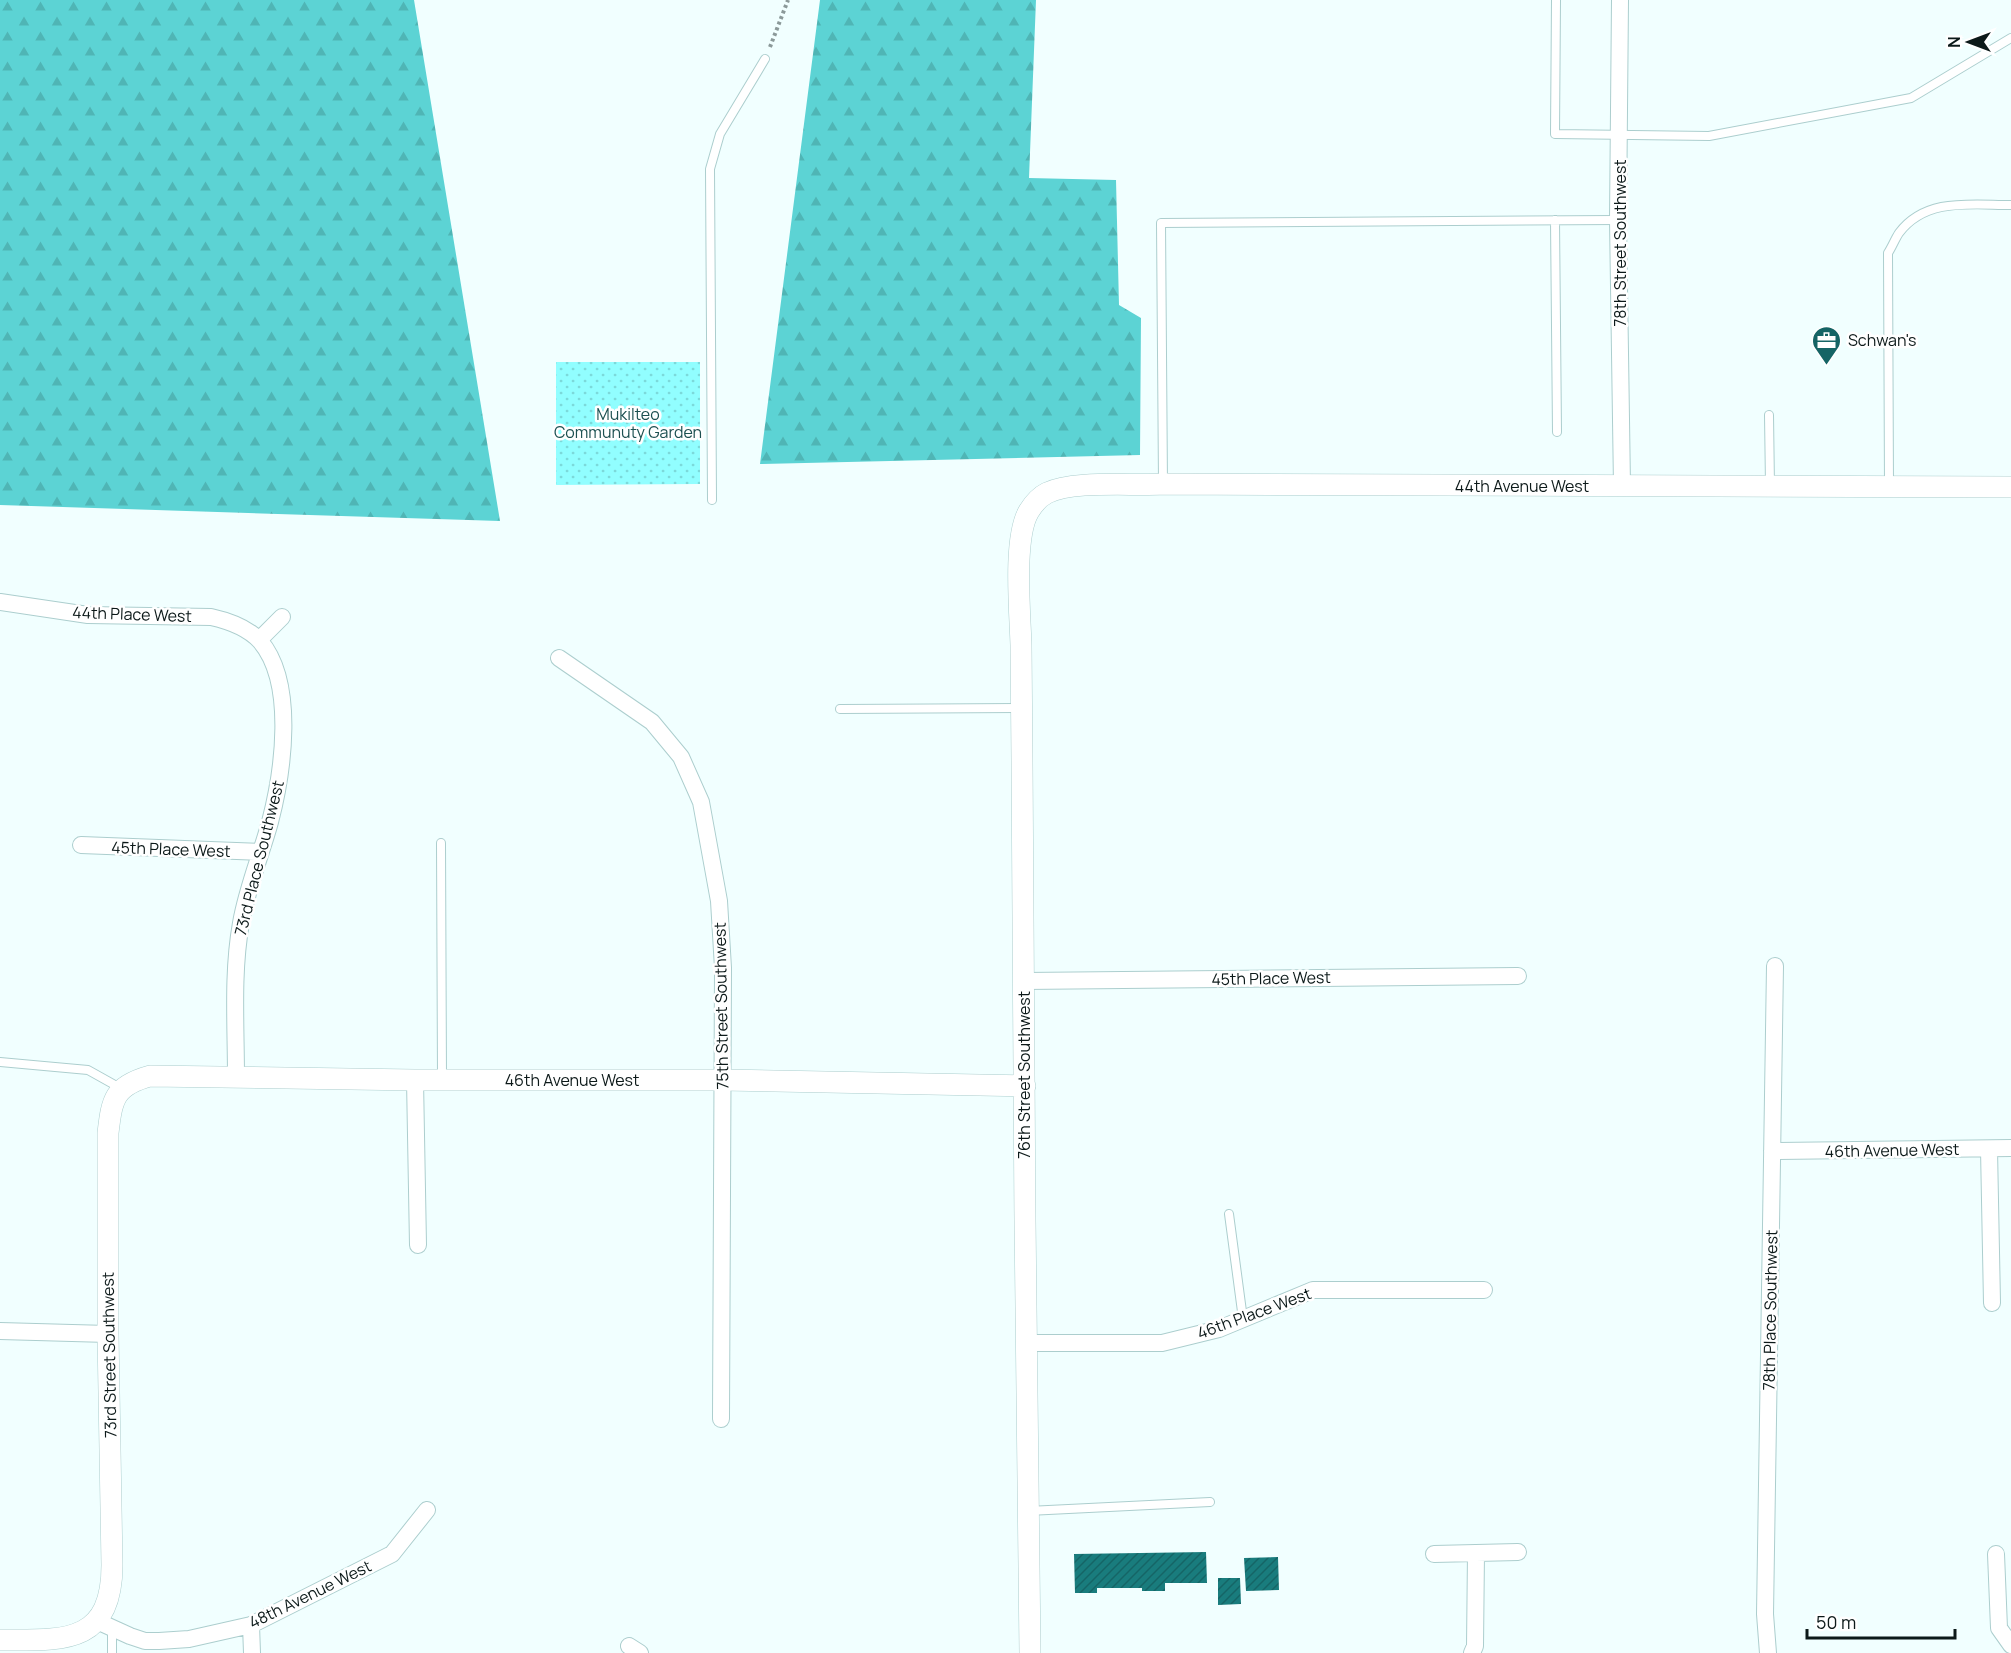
<svg xmlns="http://www.w3.org/2000/svg" width="2011" height="1653" font-family="Manrope,sans-serif">
  <style>
    .green { fill: url(#green-dots) }
    .forest { fill: url(#forest-firs) }
    .building { fill: url(#building-hatch) }
    .lines { fill: none; stroke-linecap: round; stroke-linejoin: round }
    .service-casing { stroke: #accece; stroke-width: 10 }
    .minor-casing { stroke: #accece; stroke-width: 18 }
    .tertiary-casing { stroke: #accece; stroke-width: 22 }
    .path { stroke: #8b9999; stroke-width: 4; stroke-dasharray: 3 3; stroke-linecap: butt }
    .service { stroke: #fff; stroke-width: 8 }
    .minor { stroke: #fff; stroke-width: 16 }
    .tertiary { stroke: #fff; stroke-width: 21 }
    .labels { text-anchor: middle; dominant-baseline: central; stroke-width: 5; stroke-linejoin: round; paint-order: stroke }
    .street-label { font-size: 16px; fill: #0c1919; stroke: #fff }
    .poi-label { font-size: 16px; fill: #0c1919; stroke: #fff; text-anchor: start }
    .park-label { font-size: 16px; fill: #1c5051; stroke: #fff }
  </style>
  <defs>
    <pattern id="green-dots" width="8" height="8" patternUnits="userSpaceOnUse" patternTransform="scale(1.5)"><rect width="8" height="8" fill="#91feff"/><path d="M2 2h.1M6 6h.1" fill="none" stroke="#7cd9da" stroke-width="1.8" stroke-linecap="round"/></pattern>
    <pattern id="forest-firs" width="22" height="20" patternUnits="userSpaceOnUse" patternTransform="scale(1.5)"><rect width="22" height="20" fill="#5cd3d4"/><path d="M5 1l3.5 6h-7zM16 11l3.5 6h-7z" fill="#4fb5b5"/></pattern>
    <pattern id="building-hatch" width="6" height="6" patternUnits="userSpaceOnUse" patternTransform="scale(1.5)"><rect width="6" height="6" fill="#197c7d"/><path d="M-1 1l2-2M0 6l6-6M5 7l2-2" fill="none" stroke="#156566"/></pattern>
  </defs>
  <rect width="100%" height="100%" fill="#f1ffff"/>
  <!-- green -->
  <path class="green" d="M 556,362 L 700,362 L 700,484 L 556,485 Z"/>
  <!-- forest -->
  <path class="forest" d="M 0,0 L 414,0 L 500,521 L 0,505 Z
    M 820,0 L 1036,0 L 1029,178 L 1116,180 L 1119,305 L 1141,318 L 1140,455 L 760,464 Z"/>
  <!-- building -->
  <path class="building" d="M 1206,1552 L 1207,1583 L 1165,1583 L 1165,1591 L 1142,1591 L 1142,1588 L 1097,1588 L 1097,1593 L 1075,1593 L 1074,1554 Z
    M 1278,1557 L 1279,1590 L 1246,1591 L 1244,1558 Z
    M 1218,1578 L 1240,1578 L 1241,1604 L 1218,1605 Z"/>
  <g class="lines">
    <defs>
      <path id="service" d="M 1556,0 L 1555,134 L 1709,136 L 1911,98 L 2011,38
        M 1555,220 L 1557,432
        M 1769,415 L 1770,486
        M 1163,484 L 1161,223 L 1618,220
        M 1889,485 L 1888,253 C 1892,247 1895,239 1899,233 C 1926,197 1972,205 2011,205
        M 712,500 L 710,169 L 720,134 L 765,59
        M 840,709 L 1021,708
        M 441,843 L 442,1079
        M 0,1062 L 88,1070 L 122,1089
        M 1229,1214 L 1243,1319
        M 1028,1511 L 1210,1502
        M 112,1653 L 112,1629"/>
      <path id="minor" d="M 1620,0 L 1618,220 L 1622,486
        M 0,602 L 88,615 L 211,617 C 229,621 247,627 260,641 C 296,683 283,772 270,822 C 261,855 247,888 241,923 C 232,973 236,1026 236,1078
        M 259,640 L 282,617
        M 559,658 L 652,722 L 681,757 L 701,802 L 719,901 L 723,968 L 721,1419
        M 81,845 L 261,852
        M 1024,981 L 1518,976
        M 415,1080 L 418,1245
        M 1989,1149 L 1992,1303
        M 1772,1151 L 2011,1148
        M 0,1331 L 108,1334
        M 1025,1343 L 1162,1343 L 1219,1329 L 1313,1290 L 1484,1290
        M 1434,1554 L 1518,1552
        M 1996,1554 L 1999,1628 L 2011,1645
        M 97,1621 L 130,1636 L 145,1641 L 159,1641 L 189,1639 L 251,1625 L 392,1554 L 427,1510
        M 251,1625 L 252,1653
        M 629,1646 L 640,1653
        M 1472,1653 L 1475,1646 L 1476,1553
        M 1768,1653 L 1765,1614 L 1775,966"/>
      <path id="tertiary" d="M 0,1640 C 63,1640 112,1645 112,1565 L 108,1334 L 108,1133 C 112,1099 114,1086 150,1076 L 415,1080 L 723,1080 L 1025,1086
        M 1030,1653 C 1025,1356 1024,1058 1022,761 C 1022,722 1021,684 1021,645 C 1020,612 1013,537 1029,511 C 1034,503 1039,497 1047,493 C 1073,480 1132,486 1163,484 L 2011,487"/>
    </defs>
    <!-- service casing -->
    <use href="#service" class="service-casing"/>
    <!-- minor casing -->
    <use href="#minor" class="minor-casing"/>
    <!-- tertiary casing -->
    <use href="#tertiary" class="tertiary-casing"/>
    <!-- path -->
    <path class="path" d="M 770,47 L 788,0"/>
    <!-- service -->
    <use href="#service" class="service"/>
    <!-- minor -->
    <use href="#minor" class="minor"/>
    <!-- tertiary -->
    <use href="#tertiary" class="tertiary"/>
  </g>
  <!-- icons -->
  <defs>
    <symbol id="office-pin" viewBox="-11 -11 22 30"><path d="M0 17L-7.5 6A9.5 9.5 0 1 1 7.5 6Z" fill="#156465" stroke="#fff"/><path d="M-6-3h4V-5.5h4V-3h4V5H-6ZM-1-4.5V-3h2v-1.5ZM-6 0V1H6V0Z" fill="#fff"/></symbol>
  </defs>
  <g fill-rule="evenodd">
    <use href="#office-pin" x="1810" y="324" width="33" height="45"/>
  </g>
  <g class="labels">
    <!-- street labels -->
    <g class="street-label">
      <text transform="translate(1620 243) rotate(-90)">78th Street Southwest</text>
      <text x="1522" y="486">44th Avenue West</text>
      <text transform="translate(132 614) rotate(2)">44th Place West</text>
      <text transform="translate(171 849) rotate(2)">45th Place West</text>
      <text transform="translate(259 858) rotate(-76)">73rd Place Southwest</text>
      <text transform="translate(1271 978) rotate(-1)">45th Place West</text>
      <text transform="translate(721 1006) rotate(-91)">75th Street Southwest</text>
      <text transform="translate(1024 1075) rotate(-90)">76th Street Southwest</text>
      <text x="572" y="1080">46th Avenue West</text>
      <text transform="translate(1892 1150) rotate(-1)">46th Avenue West</text>
      <text transform="translate(1770 1310) rotate(-89)">78th Place Southwest</text>
      <text transform="translate(1254 1313) rotate(-20)">46th Place West</text>
      <text transform="translate(109 1355) rotate(-91)">73rd Street Southwest</text>
      <text transform="translate(310 1594) rotate(-26)">48th Avenue West</text>
    </g>
    <!-- poi labels -->
    <g class="poi-label">
      <text x="1848" y="340">Schwan's</text>
    </g>
    <!-- park labels -->
    <g class="park-label">
      <text x="628" y="414">Mukilteo<tspan x="628" dy="18">Communuty Garden</tspan></text>
    </g>
  </g>
  <!-- north arrow -->
  <g transform="translate(1969 42) rotate(270)" stroke="#ffffff" stroke-width="4.5" paint-order="stroke">
  <path d="M0-4.5L10 22L0 15L-10 22Z" fill="#0c1919"/>
  <text y="-9" font-size="16" font-weight="bold" text-anchor="middle" fill="#0c1919">N</text>
  </g>
  <!-- scale -->
  <path d="M1807 1629v9h148v-9" fill="none" stroke="#0c1919" stroke-width="3"/>
  <text x="1816" y="1629" font-size="18" fill="#0c1919" stroke="#ffffff" stroke-width="4.5" paint-order="stroke">50 m</text>
</svg>
